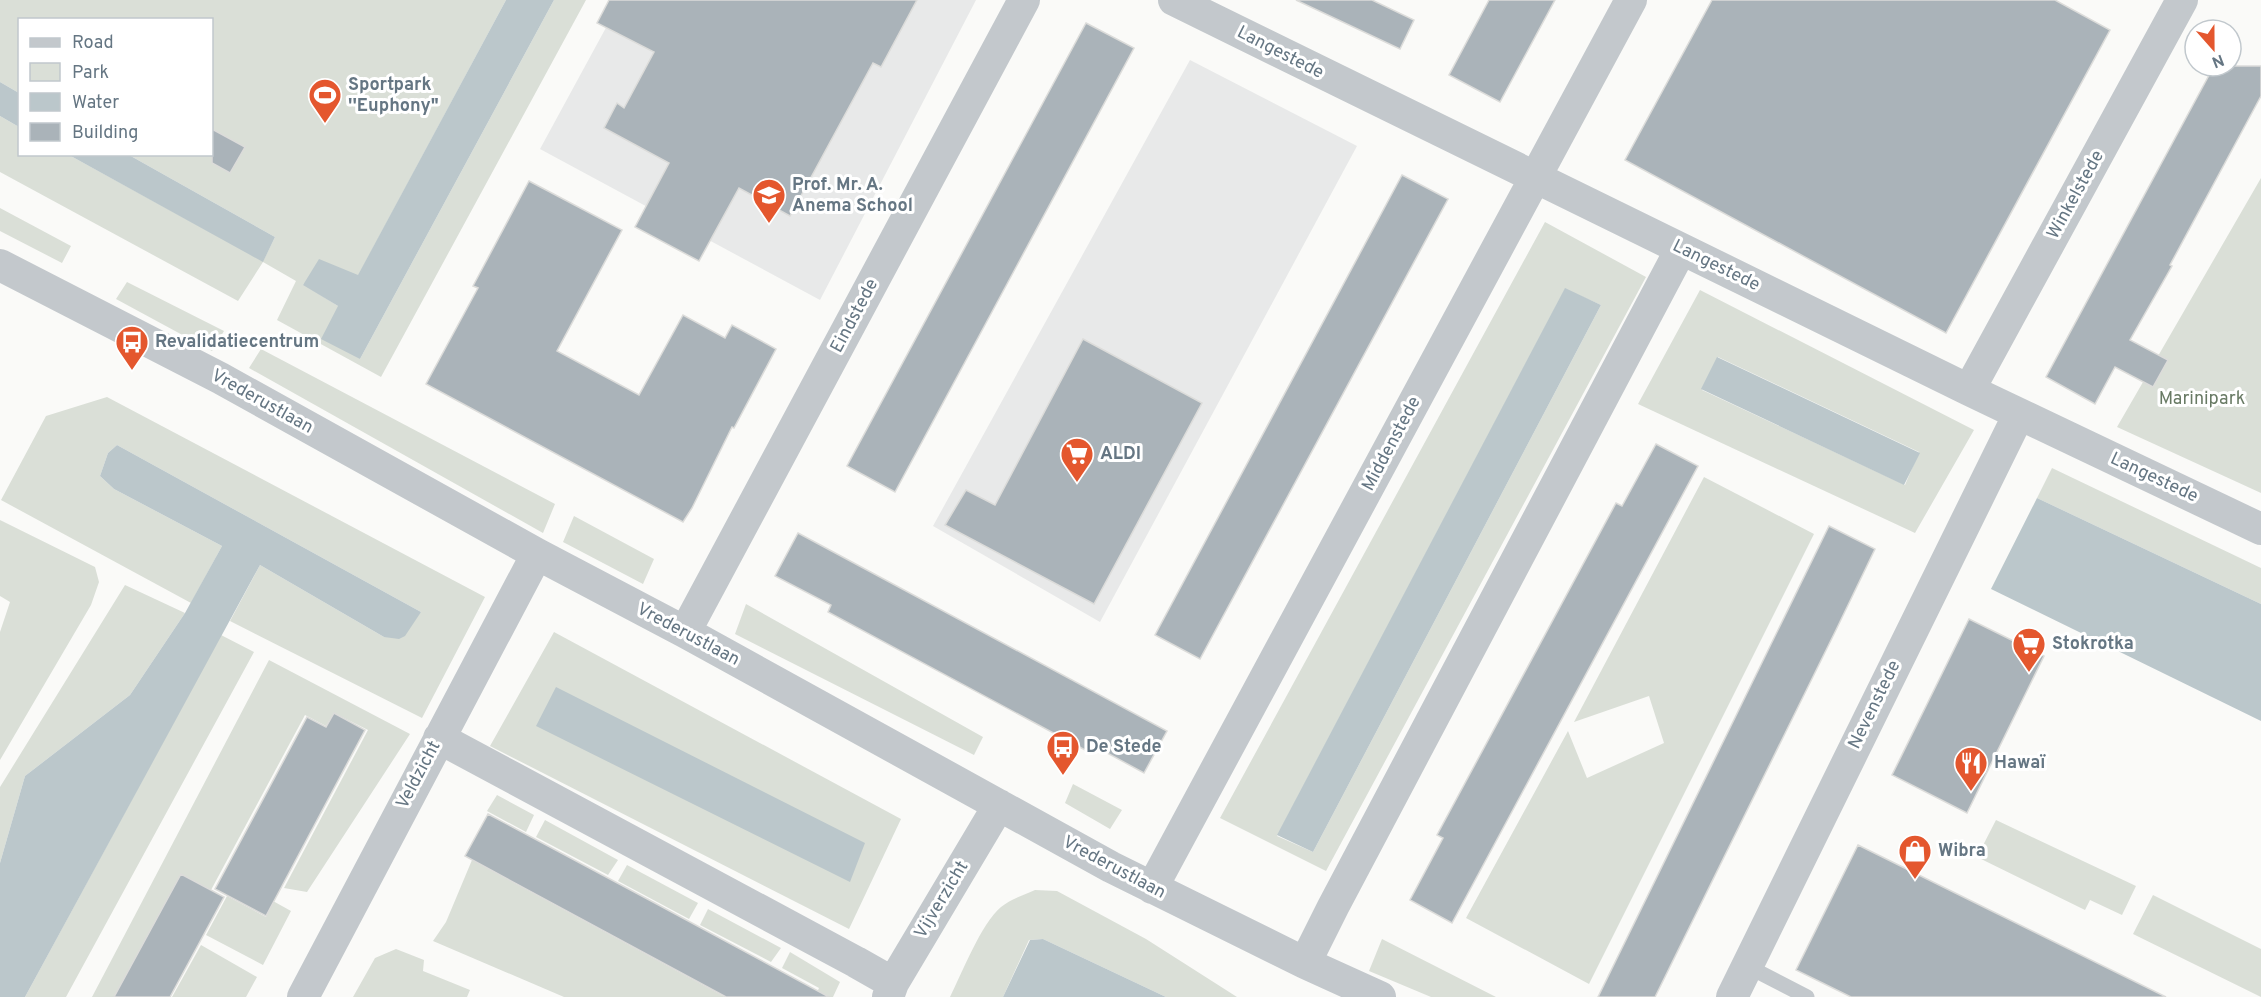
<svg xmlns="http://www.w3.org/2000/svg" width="2261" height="997" font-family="Overpass,sans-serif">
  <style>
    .built { fill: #e8e9e9 }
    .green { fill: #dadfd7; fill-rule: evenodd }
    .water { fill: #bbc7cb }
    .building { fill: #aab3b9; stroke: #dcdcda; stroke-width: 1.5 }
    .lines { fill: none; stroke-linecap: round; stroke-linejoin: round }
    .lane { stroke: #c3c8cc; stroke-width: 15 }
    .street { stroke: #c3c8cc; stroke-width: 32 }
    .labels { text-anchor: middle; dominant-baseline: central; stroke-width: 6; stroke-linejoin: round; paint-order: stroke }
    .street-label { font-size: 18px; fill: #657683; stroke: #fff }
    .poi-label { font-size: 18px; font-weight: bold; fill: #657683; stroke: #fff; text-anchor: start }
    .park-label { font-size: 18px; fill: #687a64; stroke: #fff }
  </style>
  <rect width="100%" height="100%" fill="#fafaf8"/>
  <!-- built -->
  <path class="built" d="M 621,0 L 976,0 L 820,300 L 540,149 Z
    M 1190,60 L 1357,146 L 1100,622 L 933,526 Z"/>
  <!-- green -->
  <path class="green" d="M 0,0 L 506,0 L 358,276 L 303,284 L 338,306 L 360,359 L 554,0 L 586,0 L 381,377 L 277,320 L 296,281 L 263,262 L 238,301 L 0,172 L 0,116 L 19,127 L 20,154 L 69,155 L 263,261 L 275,237 L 129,155 L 212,154 L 212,20 L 20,20 L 19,93 L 0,82 Z
    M 2261,178 L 2261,493 L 2117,427 Z
    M 0,208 L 71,246 L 62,263 L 0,231 Z
    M 1545,222 L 1646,277 L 1326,871 L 1220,818 ZM 1565,289 L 1601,305 L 1313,852 L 1277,836 Z
    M 127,282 L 224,331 L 212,351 L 116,299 Z
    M 1700,290 L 1974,430 L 1915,533 L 1638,404 ZM 1718,357 L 1919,452 L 1905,485 L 1702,390 Z
    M 261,349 L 555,504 L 543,533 L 249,368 Z
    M 107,397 L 485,597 L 422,718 L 230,621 L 260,565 L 384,637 L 421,612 L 117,445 L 108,453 L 100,476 L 114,489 L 222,546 L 191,603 L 1,500 L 46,416 Z
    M 2052,468 L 2261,568 L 2261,604 L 2037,498 Z
    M 1704,477 L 1814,534 L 1589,984 L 1466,918 L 1568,731 L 1587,778 L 1664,743 L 1649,696 L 1574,722 Z
    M 574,516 L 654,559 L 643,584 L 563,542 Z
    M 0,520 L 95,567 L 99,582 L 91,605 L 0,760 L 0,632 L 10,602 L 0,596 Z
    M 125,585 L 185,613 L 130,695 L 25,776 L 0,863 L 0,787 Z
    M 746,604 L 983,737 L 974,755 L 735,634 Z
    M 554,632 L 901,819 L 849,929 L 490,746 Z
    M 221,635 L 254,652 L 66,997 L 25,997 Z
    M 269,660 L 410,734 L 307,892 L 284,888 L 368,730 L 334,713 L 326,726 L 305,715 L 211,890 L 181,874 L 114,997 L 92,997 Z
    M 1073,784 L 1122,810 L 1110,829 L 1065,803 Z
    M 497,795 L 534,815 L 526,832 L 487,811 Z
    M 545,820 L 618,860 L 608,875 L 536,837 Z
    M 1996,820 L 2136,886 L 2122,915 L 2090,900 L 2085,910 L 1977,857 Z
    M 472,860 L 725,997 L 564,997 L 433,941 L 446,922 Z
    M 627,865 L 698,903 L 689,919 L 618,881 Z
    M 1035,890 L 1057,891 L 1146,939 L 1237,997 L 1166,997 L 1043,939 L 1029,940 L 1003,997 L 950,997 C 962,973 981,924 1001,907 C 1011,899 1024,895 1035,890 Z
    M 2153,895 L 2261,949 L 2261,997 L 2133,934 Z
    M 227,896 L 266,917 L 273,901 L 291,911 L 263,965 L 206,935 Z
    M 708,909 L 781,948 L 771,962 L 700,925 Z
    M 1382,939 L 1496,997 L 1431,997 L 1369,971 Z
    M 201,945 L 257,977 L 246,997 L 172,997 Z
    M 396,949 L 424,960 L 423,971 L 470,990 L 467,997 L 353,997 L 375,958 Z
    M 790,952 L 840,982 L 833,997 L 815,997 L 819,988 L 782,968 Z"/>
  <!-- water -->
  <path class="water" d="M 506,0 L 554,0 L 360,359 L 321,339 L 338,306 L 303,285 L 319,259 L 358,275 Z
    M 0,82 L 19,93 L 19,127 L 0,116 Z
    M 69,155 L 129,155 L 275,237 L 263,262 Z
    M 1565,288 L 1601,305 L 1313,852 L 1277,835 Z
    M 1717,357 L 1920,453 L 1904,485 L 1701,389 Z
    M 117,445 L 421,612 L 405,636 L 399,639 L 384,637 L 260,565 L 25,997 L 0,997 L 0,863 L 25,776 L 130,695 L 185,613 L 222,546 L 114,489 L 100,476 L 108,453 Z
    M 2037,498 L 2261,604 L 2261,721 L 1991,589 Z
    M 556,687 L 865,843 L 850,882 L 536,726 Z
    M 1043,939 L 1166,997 L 1003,997 L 1030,940 Z"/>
  <!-- building -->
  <path class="building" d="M 609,0 L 917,0 L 881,67 L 873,63 L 790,216 L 739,188 L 699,261 L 635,227 L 669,163 L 604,128 L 617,103 L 624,108 L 654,52 L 597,23 Z
    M 1296,0 L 1372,0 L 1414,20 L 1400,49 Z
    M 1489,0 L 1555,0 L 1500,102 L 1449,75 Z
    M 1712,0 L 2055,0 L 2110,30 L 1946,333 L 1625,160 Z
    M 1086,23 L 1134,48 L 895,492 L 847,466 Z
    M 2214,66 L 2261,66 L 2261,96 L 2170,265 L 2172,266 L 2130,340 L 2168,360 L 2153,387 L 2115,367 L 2095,404 L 2046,377 Z
    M 212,129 L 245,147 L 230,173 L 212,163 Z
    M 1402,175 L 1448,199 L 1200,659 L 1155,635 Z
    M 529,181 L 622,230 L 557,351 L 639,395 L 683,315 L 725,338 L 732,325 L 776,349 L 734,428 L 732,427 L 692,508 L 683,522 L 426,384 L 478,288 L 473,286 Z
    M 1083,339 L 1202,403 L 1094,604 L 945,525 L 966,490 L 995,505 Z
    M 1656,444 L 1698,466 L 1452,923 L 1410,900 L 1443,838 L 1437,835 L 1616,503 L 1622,506 Z
    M 1829,526 L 1875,549 L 1835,632 L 1655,997 L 1598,997 Z
    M 798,533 L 1167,731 L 1144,773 L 1089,743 L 1085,750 L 828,612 L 831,605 L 775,576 Z
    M 1969,619 L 2044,656 L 1967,813 L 1892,775 Z
    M 334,713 L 365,730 L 266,916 L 215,889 L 307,717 L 326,727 Z
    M 488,814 L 653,902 L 829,997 L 726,997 L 465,856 Z
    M 1858,845 L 2166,997 L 1851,997 L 1796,970 Z
    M 181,874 L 224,897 L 170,997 L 114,997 Z"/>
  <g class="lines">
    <!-- lane -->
    <path class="lane" d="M 1747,966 L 1807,997"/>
    <!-- street -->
    <path class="street" d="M 1174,0 L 1969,390 L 2261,529
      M 0,265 L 220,378 L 537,554 L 685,632 L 1111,867 L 1305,963 L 1380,997
      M 1969,390 L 2182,0
      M 685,632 L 1024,0
      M 439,738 L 856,962 L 893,983
      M 1152,888 L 1631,0
      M 1305,963 L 1333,907 L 1681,249
      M 303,997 L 537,554
      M 888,997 L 893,983 L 999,805
      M 1732,997 L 2019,414"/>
  </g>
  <!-- icons -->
  <defs>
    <symbol id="stadium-pin" viewBox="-11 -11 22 30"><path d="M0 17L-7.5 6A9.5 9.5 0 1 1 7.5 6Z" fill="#e4572e" stroke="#fff"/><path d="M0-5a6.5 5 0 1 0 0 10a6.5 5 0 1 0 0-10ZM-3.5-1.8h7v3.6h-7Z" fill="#fff"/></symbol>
    <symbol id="school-pin" viewBox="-11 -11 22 30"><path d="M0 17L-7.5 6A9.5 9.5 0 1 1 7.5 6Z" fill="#e4572e" stroke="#fff"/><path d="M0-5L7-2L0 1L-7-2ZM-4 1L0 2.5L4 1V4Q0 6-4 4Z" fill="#fff"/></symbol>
    <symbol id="bus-pin" viewBox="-11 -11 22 30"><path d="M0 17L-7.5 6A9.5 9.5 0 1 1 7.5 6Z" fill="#e4572e" stroke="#fff"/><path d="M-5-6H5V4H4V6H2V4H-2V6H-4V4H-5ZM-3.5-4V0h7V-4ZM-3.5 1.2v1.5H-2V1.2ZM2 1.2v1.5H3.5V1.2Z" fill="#fff"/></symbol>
    <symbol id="supermarket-pin" viewBox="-11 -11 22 30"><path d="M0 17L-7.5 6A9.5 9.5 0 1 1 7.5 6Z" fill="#e4572e" stroke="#fff"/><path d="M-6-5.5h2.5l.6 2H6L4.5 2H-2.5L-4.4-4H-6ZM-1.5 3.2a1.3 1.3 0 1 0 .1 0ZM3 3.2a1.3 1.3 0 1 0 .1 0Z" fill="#fff"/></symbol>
    <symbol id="restaurant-pin" viewBox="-11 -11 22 30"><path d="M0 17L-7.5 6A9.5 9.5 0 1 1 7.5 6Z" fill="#e4572e" stroke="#fff"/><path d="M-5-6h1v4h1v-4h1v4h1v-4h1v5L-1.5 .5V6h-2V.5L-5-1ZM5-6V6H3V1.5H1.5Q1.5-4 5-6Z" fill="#fff"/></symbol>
    <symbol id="shop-pin" viewBox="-11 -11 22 30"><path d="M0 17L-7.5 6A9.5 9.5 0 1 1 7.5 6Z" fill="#e4572e" stroke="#fff"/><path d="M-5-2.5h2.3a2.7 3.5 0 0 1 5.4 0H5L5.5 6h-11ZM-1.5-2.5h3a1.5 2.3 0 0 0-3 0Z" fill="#fff"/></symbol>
  </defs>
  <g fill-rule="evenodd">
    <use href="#stadium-pin" x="306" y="76" width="38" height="52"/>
    <use href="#school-pin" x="750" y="176" width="38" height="52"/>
    <use href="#bus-pin" x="113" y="323" width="38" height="52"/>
    <use href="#supermarket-pin" x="1058" y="435" width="38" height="52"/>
    <use href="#supermarket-pin" x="2010" y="625" width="38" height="52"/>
    <use href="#bus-pin" x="1044" y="728" width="38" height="52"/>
    <use href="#restaurant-pin" x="1952" y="744" width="38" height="52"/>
    <use href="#shop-pin" x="1896" y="832" width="38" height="52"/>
  </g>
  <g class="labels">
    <!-- street labels -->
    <g class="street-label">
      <text transform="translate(1280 53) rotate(27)">Langestede</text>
      <text transform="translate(2076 195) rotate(-61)">Winkelstede</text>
      <text transform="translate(1716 266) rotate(26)">Langestede</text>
      <text transform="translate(855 316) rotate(-62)">Eindstede</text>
      <text transform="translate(262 402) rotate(29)">Vrederustlaan</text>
      <text transform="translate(1392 444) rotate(-62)">Middenstede</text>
      <text transform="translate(2154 478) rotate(25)">Langestede</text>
      <text transform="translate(688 635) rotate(28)">Vrederustlaan</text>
      <text transform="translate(1875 705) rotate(-64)">Nevenstede</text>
      <text transform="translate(419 775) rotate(-62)">Veldzicht</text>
      <text transform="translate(1114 868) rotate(28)">Vrederustlaan</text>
      <text transform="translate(942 900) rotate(-59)">Vijverzicht</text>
    </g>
    <!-- poi labels -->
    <g class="poi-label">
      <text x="348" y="85">Sportpark<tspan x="348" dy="21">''Euphony"</tspan></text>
      <text x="792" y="185">Prof. Mr. A.<tspan x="792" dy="21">Anema School</tspan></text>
      <text x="155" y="342">Revalidatiecentrum</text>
      <text x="1100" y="454">ALDI</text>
      <text x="2052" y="644">Stokrotka</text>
      <text x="1086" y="747">De Stede</text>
      <text x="1994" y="763">Hawaï</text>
      <text x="1938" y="851">Wibra</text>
    </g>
    <!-- park labels -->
    <g class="park-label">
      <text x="2202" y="399">Marinipark</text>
    </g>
  </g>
  <!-- legend -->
  <rect x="18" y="18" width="195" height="138" fill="#ffffff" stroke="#c1c8cd" stroke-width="1.5"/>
  <rect x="30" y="38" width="30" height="9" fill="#c3c8cc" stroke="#c1c8cd" stroke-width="1.5"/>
  <text x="72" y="48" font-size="18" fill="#657683">Road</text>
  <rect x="30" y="63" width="30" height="18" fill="#dadfd7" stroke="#c1c8cd" stroke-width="1.5"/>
  <text x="72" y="78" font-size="18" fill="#657683">Park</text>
  <rect x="30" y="93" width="30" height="18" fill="#bbc7cb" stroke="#c1c8cd" stroke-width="1.5"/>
  <text x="72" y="108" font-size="18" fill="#657683">Water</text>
  <rect x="30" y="123" width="30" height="18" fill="#aab3b9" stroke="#c1c8cd" stroke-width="1.5"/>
  <text x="72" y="138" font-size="18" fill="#657683">Building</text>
  <!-- north arrow -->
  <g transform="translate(2213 48) rotate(159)"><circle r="28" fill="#ffffff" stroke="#c1c8cd" stroke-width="1.5"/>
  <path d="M0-4.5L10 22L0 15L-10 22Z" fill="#e4572e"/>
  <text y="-9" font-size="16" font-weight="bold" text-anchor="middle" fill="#657683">N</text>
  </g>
</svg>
